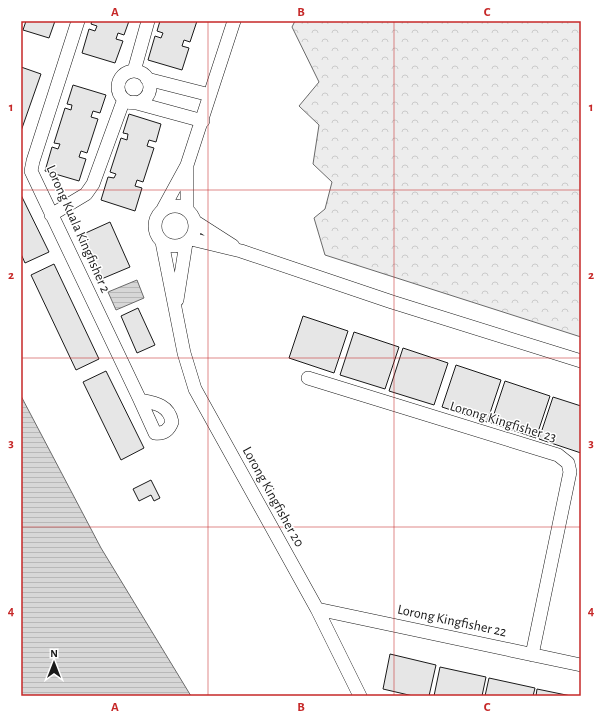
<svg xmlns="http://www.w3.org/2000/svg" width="602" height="717" font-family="'Alegreya Sans',sans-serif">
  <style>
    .forest { fill: url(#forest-crowns); stroke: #6a6a6a }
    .water { fill: url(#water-rules); stroke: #6a6a6a }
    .building { fill: #e6e6e6; stroke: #1a1a1a }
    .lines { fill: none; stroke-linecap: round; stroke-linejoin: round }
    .street-casing { stroke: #1a1a1a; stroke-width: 14 }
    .street { stroke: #fff; stroke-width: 13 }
    .grid { fill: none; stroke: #c62828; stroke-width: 1; stroke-opacity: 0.55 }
    .labels { text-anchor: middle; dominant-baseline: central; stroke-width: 3; stroke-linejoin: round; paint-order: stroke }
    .street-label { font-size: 14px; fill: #1a1a1a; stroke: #fff }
    .neatline { fill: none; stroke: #c62828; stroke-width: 1.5 }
    .grid-label { font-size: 13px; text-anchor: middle; font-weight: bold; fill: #c62828 }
  </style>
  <defs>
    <pattern id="forest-crowns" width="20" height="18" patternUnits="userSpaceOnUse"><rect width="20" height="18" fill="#ededed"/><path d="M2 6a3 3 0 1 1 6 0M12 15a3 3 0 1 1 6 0" fill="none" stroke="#cbcbcb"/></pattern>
    <pattern id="water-rules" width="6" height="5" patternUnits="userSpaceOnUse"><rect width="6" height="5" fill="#d7d7d7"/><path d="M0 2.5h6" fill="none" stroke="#b8b8b8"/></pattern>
  </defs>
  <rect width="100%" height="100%" fill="#fff"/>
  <!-- forest -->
  <path class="forest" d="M 295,21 L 581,21 L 581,337 L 325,255 L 314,218 L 325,209 L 332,182 L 313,164 L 319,125 L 299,106 L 319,82 L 292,27 Z"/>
  <!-- water -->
  <path class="water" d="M 137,280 L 144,298 L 116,310 L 108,292 Z
    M 21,396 L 101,548 L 191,696 L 21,696 Z"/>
  <!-- building -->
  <path class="building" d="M 26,21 L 55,21 L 49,38 L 23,30 Z
    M 92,21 L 129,21 L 124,35 L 118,33 L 116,39 L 123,41 L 115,63 L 82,53 L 89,29 L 95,31 L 97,26 L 91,24 Z
    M 160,21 L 197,21 L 190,42 L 184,40 L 182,46 L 189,48 L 182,70 L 148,60 L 155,36 L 161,38 L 163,33 L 157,31 Z
    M 21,67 L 41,74 L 21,131 Z
    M 73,85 L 106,95 L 100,113 L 93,111 L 91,117 L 98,119 L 87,153 L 81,151 L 79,157 L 86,159 L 79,181 L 45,171 L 52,147 L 58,149 L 60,144 L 54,143 L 65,108 L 71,110 L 72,105 L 67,104 Z
    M 129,114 L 161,124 L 156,142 L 149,140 L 147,146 L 154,148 L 143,182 L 137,180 L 135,186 L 142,188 L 135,211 L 101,200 L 108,177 L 114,178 L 116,174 L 110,172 L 121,138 L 127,140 L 128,134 L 123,133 Z
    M 21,195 L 49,252 L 25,263 L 21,254 Z
    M 110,222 L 130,267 L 99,280 L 79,236 Z
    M 54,264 L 99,359 L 76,370 L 31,275 Z
    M 138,308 L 155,345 L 137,353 L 121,316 Z
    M 303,316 L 348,331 L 334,373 L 289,358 Z
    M 354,332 L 399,347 L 385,389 L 340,375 Z
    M 403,348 L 448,363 L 434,405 L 389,391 Z
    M 456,365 L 501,380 L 487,422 L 442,407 Z
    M 106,371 L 144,448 L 121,460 L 83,382 Z
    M 505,381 L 550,396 L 536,438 L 491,423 Z
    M 553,397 L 581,406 L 581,453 L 539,439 Z
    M 151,480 L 160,498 L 154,501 L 151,495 L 139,501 L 133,489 Z
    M 390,654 L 436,665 L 429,696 L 413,696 L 383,689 Z
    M 440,667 L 486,677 L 482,696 L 434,696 Z
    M 489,678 L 535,688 L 533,696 L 485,696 Z
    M 537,689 L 571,696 L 536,696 Z"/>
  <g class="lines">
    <defs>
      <path id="street" d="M 78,21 L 33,161 L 31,171 L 140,400
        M 134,71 L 148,21
        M118 87a16 16 0 1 1 32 0a16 16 0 1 1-32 0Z
        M 147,79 L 210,95
        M 133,102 L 203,121
        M 187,167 L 187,210
        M155 226a20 20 0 1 1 40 0a20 20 0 1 1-40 0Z
        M 163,209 L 187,165 L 234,21
        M 51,215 L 86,194 L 93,184 L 124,99
        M 194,221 L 233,246
        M 191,239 L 241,251 L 392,302 L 581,361
        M 162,242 L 184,353 L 195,389 L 317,609 L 360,696
        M 177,300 L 186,243
        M 308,378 L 558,455 L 568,463 L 570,472 L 532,655
        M 140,400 C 155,403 169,405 172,422 C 169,430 164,434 155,433 Z
        M 317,609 L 581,665"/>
    </defs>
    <!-- street casing -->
    <use href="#street" class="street-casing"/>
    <!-- street -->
    <use href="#street" class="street"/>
  </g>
  <!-- grid -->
  <path class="grid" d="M 208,21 L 208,696M 394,21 L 394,696M 21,190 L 581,190M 21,358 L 581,358M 21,527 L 581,527"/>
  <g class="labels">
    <!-- street labels -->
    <g class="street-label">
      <text transform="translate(78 229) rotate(66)">Lorong Kuala Kingfisher 2</text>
      <text transform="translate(503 422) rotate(17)">Lorong Kingfisher 23</text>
      <text transform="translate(273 497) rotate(61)">Lorong Kingfisher 20</text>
      <text transform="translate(452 621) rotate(12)">Lorong Kingfisher 22</text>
    </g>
  </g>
  <!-- border -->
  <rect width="602" height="717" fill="none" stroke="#ffffff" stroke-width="44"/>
  <!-- north arrow -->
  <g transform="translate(54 663)" stroke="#ffffff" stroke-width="3" paint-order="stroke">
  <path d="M0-3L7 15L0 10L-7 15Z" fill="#1a1a1a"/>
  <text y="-6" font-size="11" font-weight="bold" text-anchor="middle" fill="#1a1a1a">N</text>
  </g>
  <rect x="22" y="22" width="558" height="673" class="neatline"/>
  <g class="grid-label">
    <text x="115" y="16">A</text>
    <text x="301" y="16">B</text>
    <text x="487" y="16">C</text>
    <text x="11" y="111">1</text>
    <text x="591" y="111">1</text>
    <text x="11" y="279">2</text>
    <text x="591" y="279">2</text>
    <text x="11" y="447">3</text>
    <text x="591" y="447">3</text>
    <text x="11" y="615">4</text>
    <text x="591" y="615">4</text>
    <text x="115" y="711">A</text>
    <text x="301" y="711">B</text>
    <text x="487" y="711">C</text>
  </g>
</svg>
